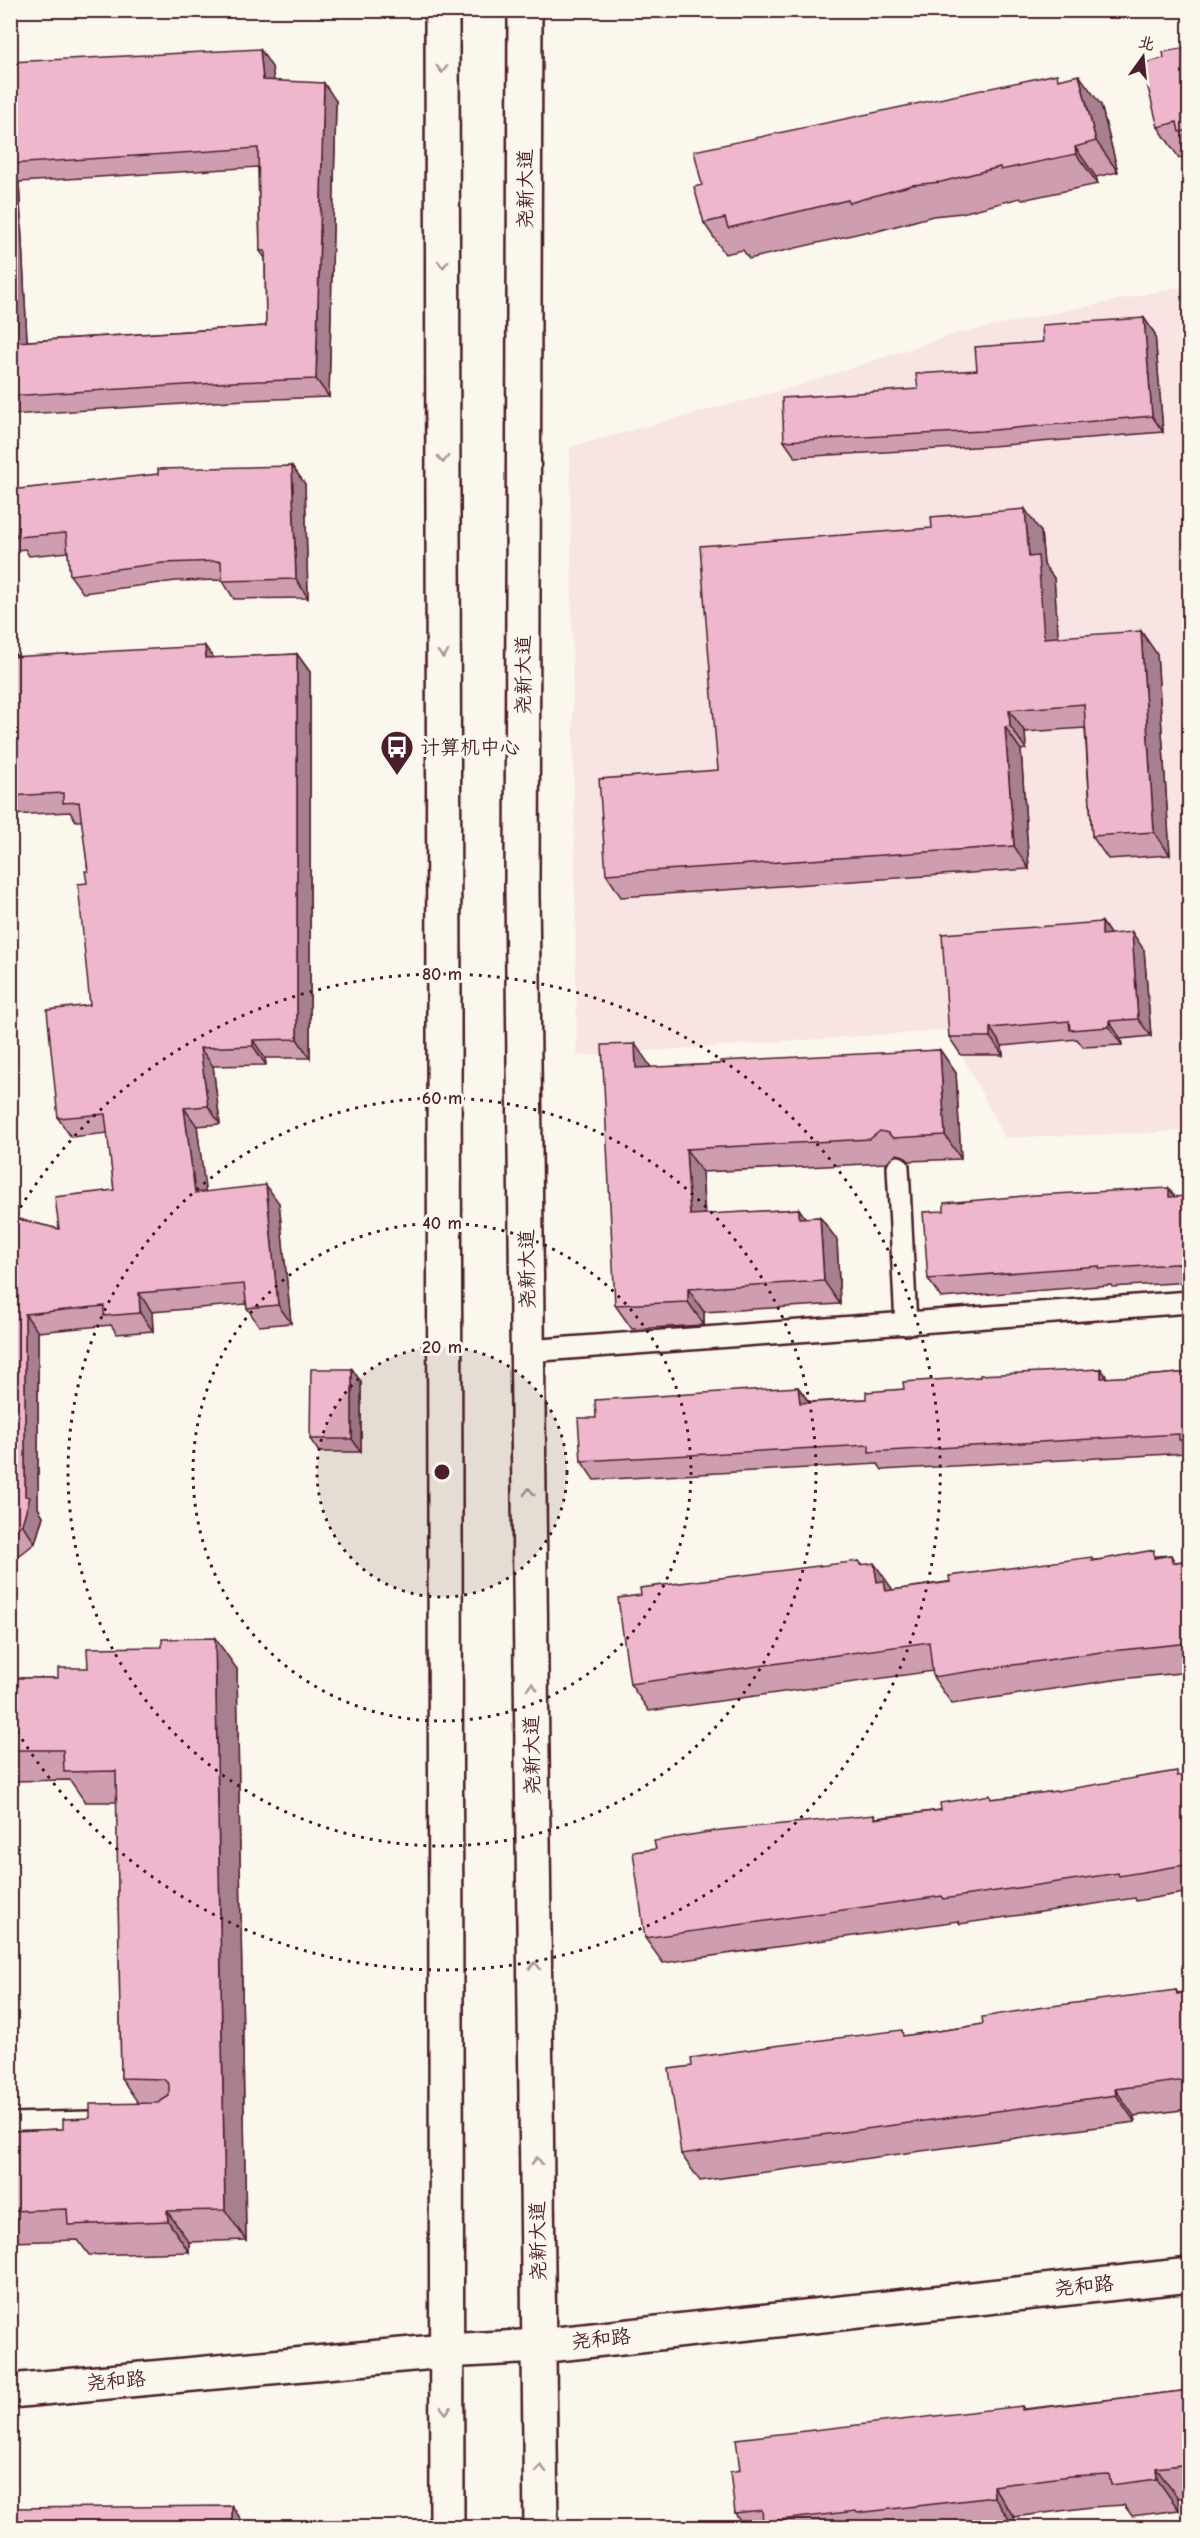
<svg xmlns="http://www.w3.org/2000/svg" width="1200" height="2538" font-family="'Comic Neue','LXGW WenKai TC',sans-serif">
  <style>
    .built { fill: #f7e4e3 }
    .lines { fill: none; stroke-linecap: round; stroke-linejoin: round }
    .service-casing { stroke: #4a1f2b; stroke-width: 26 }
    .secondary-casing { stroke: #4a1f2b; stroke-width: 38 }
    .primary-casing { stroke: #4a1f2b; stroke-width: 38 }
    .service { stroke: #fbf7ec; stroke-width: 21 }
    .secondary { stroke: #fbf7ec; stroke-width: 33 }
    .primary { stroke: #fbf7ec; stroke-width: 33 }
    .wall { fill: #ce9db0; stroke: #4a1f2b; stroke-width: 1.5; fill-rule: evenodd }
    .shaded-wall { fill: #a78090; stroke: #4a1f2b; stroke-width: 1.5 }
    .building { fill: #efb7cd; stroke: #4a1f2b; stroke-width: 1.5 }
    .oneway { stroke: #ab9695 }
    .ring { fill: none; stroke: #4a1f2b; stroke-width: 3; stroke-dasharray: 3 6 }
    .labels { text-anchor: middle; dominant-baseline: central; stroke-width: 6; stroke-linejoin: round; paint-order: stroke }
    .street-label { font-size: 20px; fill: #4a1f2b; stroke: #fbf7ec }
    .poi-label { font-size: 20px; fill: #4a1f2b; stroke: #fbf7ec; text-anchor: start }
    .centre { fill: #4a1f2b; stroke: #fbf7ec; stroke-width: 3 }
    .ring-label { font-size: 18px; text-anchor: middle; font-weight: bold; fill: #4a1f2b; stroke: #fbf7ec; stroke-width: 6; stroke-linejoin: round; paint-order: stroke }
  </style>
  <rect width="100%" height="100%" fill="#fbf7ec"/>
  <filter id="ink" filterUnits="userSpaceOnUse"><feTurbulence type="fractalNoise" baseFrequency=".0167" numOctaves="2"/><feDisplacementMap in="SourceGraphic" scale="12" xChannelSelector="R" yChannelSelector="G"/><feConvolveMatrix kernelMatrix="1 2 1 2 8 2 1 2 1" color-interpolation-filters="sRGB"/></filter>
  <g filter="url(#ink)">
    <!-- built -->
    <path class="built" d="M 1189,285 L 1189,1131 L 1005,1138 L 949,1030 L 577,1056 L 570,447 L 794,387 L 955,334 Z"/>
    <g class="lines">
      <defs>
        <path id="service" d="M 898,1167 L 906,1324
          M 528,1351 L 1190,1302
          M 10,2124 L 91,2122"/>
        <path id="secondary" d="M 10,2391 L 445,2351 L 539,2346 L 1190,2275"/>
        <path id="primary" d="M 442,10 L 447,2528
          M 525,10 L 522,890 L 541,2528"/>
      </defs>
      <!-- service casing -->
      <use href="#service" class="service-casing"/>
      <!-- secondary casing -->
      <use href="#secondary" class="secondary-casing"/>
      <!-- primary casing -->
      <use href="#primary" class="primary-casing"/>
      <!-- service -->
      <use href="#service" class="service"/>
      <!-- secondary -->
      <use href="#secondary" class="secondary"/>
      <!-- primary -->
      <use href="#primary" class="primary"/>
    </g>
    <!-- wall -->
    <path class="wall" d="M 1190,47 L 1190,155 L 1179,158 L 1158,127 L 1164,58 Z
      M 10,62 L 272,67 L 274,81 L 336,101 L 329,397 L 246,400 L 10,415 ZM 258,167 L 260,251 L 265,258 L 266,326 L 27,341 L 19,182 Z
      M 1061,79 L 1101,105 L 1118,172 L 1096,177 L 1098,184 L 1022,200 L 1020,198 L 962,213 L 933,216 L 870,233 L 869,231 L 749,259 L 743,250 L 725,254 L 704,223 Z
      M 1144,318 L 1155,334 L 1163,432 L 992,446 L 795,457 L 784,441 L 918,389 L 977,370 L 1043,342 Z
      M 292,466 L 305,484 L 308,598 L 234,599 L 222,580 L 176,581 L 83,593 L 70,575 L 68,552 L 29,556 L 25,549 L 10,551 L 10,490 Z
      M 1041,532 L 1044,565 L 1054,578 L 1058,637 L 1157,654 L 1170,855 L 1108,859 L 1092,836 L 1085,728 L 1025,732 L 1026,749 L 1021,750 L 1029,869 L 621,897 L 606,874 L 718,770 Z
      M 10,647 L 17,657 L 214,658 L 297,654 L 310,672 L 310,1058 L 265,1058 L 266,1065 L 213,1066 L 220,1124 L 197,1126 L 205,1192 L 279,1203 L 291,1323 L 259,1326 L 247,1308 L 246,1304 L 152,1312 L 153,1331 L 117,1334 L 111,1325 L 38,1332 L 38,1508 L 43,1516 L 35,1543 L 24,1552 L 10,1560 L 10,1217 L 59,1229 L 114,1190 L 108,1133 L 71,1137 L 58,1118 L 90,1005 L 87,883 L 88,871 L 82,821 L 76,821 L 70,812 L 10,815 Z
      M 1102,922 L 1110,934 L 1144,950 L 1151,1036 L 1121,1039 L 1122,1045 L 1083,1047 L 1077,1039 L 1002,1046 L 1003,1055 L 961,1055 L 949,1037 Z
      M 940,1050 L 956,1073 L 961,1159 L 909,1161 L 904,1156 L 897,1154 L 886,1163 L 702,1172 L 705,1215 L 799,1209 L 805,1218 L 820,1217 L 837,1240 L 840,1304 L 704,1312 L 704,1325 L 632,1329 L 615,1305 L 651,1068 L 720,1064 Z
      M 1190,1196 L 1190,1282 L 1112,1287 L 1111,1285 L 941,1298 L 928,1279 L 1175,1197 Z
      M 352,1369 L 361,1382 L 361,1452 L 319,1452 L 310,1439 Z
      M 1101,1369 L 1107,1378 L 1157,1375 L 1190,1372 L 1190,1455 L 1188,1453 L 882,1470 L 878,1464 L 594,1480 L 581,1461 L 596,1418 L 798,1387 L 809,1402 L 866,1399 L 904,1389 L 980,1377 Z
      M 1171,1555 L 1175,1562 L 1190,1560 L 1190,1672 L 1120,1679 L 952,1704 L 933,1677 L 933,1671 L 649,1711 L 630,1684 L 859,1561 L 862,1565 L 893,1590 L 1094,1560 Z
      M 237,1669 L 246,2240 L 189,2242 L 189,2252 L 89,2255 L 78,2240 L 10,2242 L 10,2131 L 63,2129 L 90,2118 L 139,2104 L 121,2078 L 117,1802 L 85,1802 L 70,1780 L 10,1781 L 10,1678 L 58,1678 Z
      M 1190,1775 L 1190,1892 L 1136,1901 L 1135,1898 L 960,1924 L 958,1921 L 663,1963 L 645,1938 L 874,1815 L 876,1818 L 941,1810 L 992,1799 Z
      M 1176,1990 L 1178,1993 L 1190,1991 L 1190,2109 L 1134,2116 L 1135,2122 L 700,2181 L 681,2154 L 692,2066 L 966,2027 Z
      M 1190,2390 L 1190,2497 L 1178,2498 L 1179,2510 L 1132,2516 L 1124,2505 L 1091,2507 L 1014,2517 L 1015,2528 L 745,2528 L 735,2513 L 740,2470 L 1022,2406 L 1024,2409 Z"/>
    <!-- shaded-wall -->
    <path class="shaded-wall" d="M 260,49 L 272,67 L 276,98 L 263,80 Z
      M 1079,75 L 1101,105 L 1118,172 L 1096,141 Z
      M 324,83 L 336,101 L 329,397 L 316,379 Z
      M 1075,147 L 1096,177 L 1098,184 L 1076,154 Z
      M 10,170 L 19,182 L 28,360 L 16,342 L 10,241 Z
      M 1144,318 L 1155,334 L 1163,432 L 1152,416 Z
      M 292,466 L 305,484 L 308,598 L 296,579 Z
      M 1025,509 L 1041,532 L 1044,565 L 1054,578 L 1060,661 L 1044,638 L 1029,557 Z
      M 1141,631 L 1157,654 L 1170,855 L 1154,832 Z
      M 205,646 L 218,664 L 206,658 Z
      M 10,647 L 20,660 L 10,662 Z
      M 297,654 L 310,672 L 310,1058 L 297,1039 Z
      M 1009,710 L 1025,732 L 1026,749 L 1010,726 Z
      M 1005,727 L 1021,750 L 1029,869 L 1014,846 Z
      M 1102,922 L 1114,940 L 1102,935 Z
      M 1132,932 L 1144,950 L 1151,1036 L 1138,1019 Z
      M 10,989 L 16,997 L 10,1015 Z
      M 1109,1021 L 1121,1039 L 1122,1045 L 1109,1027 Z
      M 990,1028 L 1002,1046 L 1003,1055 L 990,1037 Z
      M 253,1040 L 265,1058 L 266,1065 L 253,1046 Z
      M 635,1044 L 651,1067 L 653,1092 L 636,1068 Z
      M 200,1048 L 213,1066 L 220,1124 L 208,1106 Z
      M 940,1050 L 956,1073 L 961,1159 L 945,1135 Z
      M 184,1108 L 197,1126 L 208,1211 L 195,1193 Z
      M 686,1149 L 702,1172 L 706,1239 L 690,1215 Z
      M 266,1185 L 279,1203 L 291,1323 L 278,1305 Z
      M 1169,1188 L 1182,1207 L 1169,1197 Z
      M 799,1209 L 816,1233 L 799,1218 Z
      M 820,1217 L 837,1240 L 840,1304 L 824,1281 Z
      M 688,1289 L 704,1312 L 704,1325 L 688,1302 Z
      M 139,1293 L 152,1312 L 153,1331 L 140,1313 Z
      M 25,1314 L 38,1332 L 38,1508 L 43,1516 L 35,1543 L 22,1524 L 25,1496 Z
      M 352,1369 L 361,1382 L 361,1452 L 352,1439 Z
      M 1101,1369 L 1114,1388 L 1101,1378 Z
      M 798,1387 L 811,1405 L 800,1403 Z
      M 874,1563 L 893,1590 L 903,1608 L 877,1582 Z
      M 215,1638 L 237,1669 L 246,2240 L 225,2210 Z
      M 1115,2089 L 1134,2116 L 1135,2122 L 1116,2095 Z
      M 167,2211 L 189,2242 L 189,2252 L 168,2221 Z
      M 1156,2468 L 1178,2498 L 1179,2510 L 1157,2479 Z
      M 993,2486 L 1014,2517 L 1015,2528 L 994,2497 Z
      M 232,2506 L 247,2528 L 232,2528 Z"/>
    <!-- building -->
    <path class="building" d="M 1190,47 L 1190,130 L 1179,132 L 1177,122 L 1158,127 L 1142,64 L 1164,58 L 1163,52 Z
      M 260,49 L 263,80 L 324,83 L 316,379 L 233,382 L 10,396 L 10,241 L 16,342 L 266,326 L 265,251 L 260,251 L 258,148 L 10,164 L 10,62 Z
      M 1057,74 L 1058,80 L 1079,75 L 1096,141 L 1075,147 L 1076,154 L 1001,170 L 1000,167 L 941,182 L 912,185 L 849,203 L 848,200 L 728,228 L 725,218 L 704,223 L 694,187 L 702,185 L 694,151 Z
      M 1144,318 L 1152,416 L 982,431 L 784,441 L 782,398 L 918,389 L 916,374 L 977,370 L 975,347 L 1043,342 L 1042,325 Z
      M 292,466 L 296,579 L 222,581 L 221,561 L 163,563 L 70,575 L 66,533 L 17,537 L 15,531 L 10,531 L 10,490 L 158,474 L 158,469 Z
      M 1025,509 L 1029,557 L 1038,556 L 1044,638 L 1141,631 L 1154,832 L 1092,836 L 1084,704 L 1009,710 L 1010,726 L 1005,727 L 1014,846 L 606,874 L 599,779 L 718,770 L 700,546 L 932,528 L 931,517 Z
      M 205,646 L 206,658 L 297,654 L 297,1039 L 253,1040 L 253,1046 L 200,1048 L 208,1106 L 184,1108 L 195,1193 L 266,1185 L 278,1305 L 247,1308 L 244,1284 L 139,1293 L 140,1313 L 104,1316 L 104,1306 L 25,1314 L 25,1496 L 30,1497 L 22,1524 L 10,1534 L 10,1217 L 59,1229 L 55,1197 L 114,1190 L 105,1114 L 58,1118 L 47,1010 L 90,1005 L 78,884 L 87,883 L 85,871 L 88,871 L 79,802 L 63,803 L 63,793 L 10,796 L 10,657 Z
      M 1102,922 L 1102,935 L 1132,932 L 1138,1019 L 1109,1021 L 1109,1027 L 1070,1030 L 1069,1021 L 990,1028 L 990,1037 L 949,1037 L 942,934 Z
      M 635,1044 L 636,1068 L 720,1064 L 720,1061 L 940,1050 L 945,1135 L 893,1138 L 888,1133 L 880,1131 L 870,1139 L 686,1149 L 690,1215 L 799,1209 L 799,1218 L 820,1217 L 824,1281 L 688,1289 L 688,1302 L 615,1305 L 602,1045 Z
      M 1169,1188 L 1169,1197 L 1190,1196 L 1190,1263 L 1099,1269 L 1099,1266 L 928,1279 L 923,1212 L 944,1211 L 944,1203 L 1035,1195 Z
      M 311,1369 L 352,1369 L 352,1439 L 310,1439 Z
      M 1101,1369 L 1101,1378 L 1157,1375 L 1190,1372 L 1190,1439 L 1179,1440 L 1179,1434 L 869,1452 L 869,1445 L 581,1461 L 578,1418 L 596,1418 L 595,1400 L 798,1387 L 800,1403 L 866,1399 L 866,1392 L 904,1389 L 903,1382 L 980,1377 L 980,1375 Z
      M 1154,1550 L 1154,1558 L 1171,1555 L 1172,1563 L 1190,1560 L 1190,1643 L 1101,1652 L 933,1677 L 929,1642 L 630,1684 L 618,1598 L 641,1595 L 640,1588 L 859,1561 L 860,1565 L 874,1563 L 877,1582 L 884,1581 L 886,1591 L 950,1582 L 949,1576 L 1092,1557 L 1092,1561 Z
      M 215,1638 L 225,2210 L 167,2211 L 168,2221 L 68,2225 L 67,2209 L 10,2211 L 10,2131 L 63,2129 L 63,2119 L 90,2118 L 90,2104 L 158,2103 L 169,2096 L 169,2084 L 163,2079 L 121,2078 L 116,1771 L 64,1772 L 63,1750 L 10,1750 L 10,1678 L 58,1678 L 58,1668 L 88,1668 L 87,1648 L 162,1647 L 162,1639 Z
      M 1177,1771 L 1177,1776 L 1190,1775 L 1190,1864 L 1119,1876 L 1118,1873 L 943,1899 L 942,1896 L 645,1938 L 633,1852 L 656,1849 L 654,1841 L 721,1830 L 874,1815 L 874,1819 L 941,1810 L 940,1803 L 990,1795 L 991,1799 L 1057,1791 Z
      M 1176,1990 L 1177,1994 L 1190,1991 L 1190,2085 L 1187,2085 L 1186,2080 L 1115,2089 L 1116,2095 L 681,2154 L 669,2069 L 692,2066 L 691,2058 L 774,2046 L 902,2030 L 903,2036 L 966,2027 L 983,2024 L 982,2017 L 1044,2007 Z
      M 1190,2390 L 1190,2464 L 1156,2468 L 1157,2479 L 1111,2485 L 1109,2474 L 1070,2476 L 993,2486 L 994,2497 L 857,2513 L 856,2511 L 763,2522 L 762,2510 L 735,2513 L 730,2472 L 740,2470 L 736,2439 L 1022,2406 L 1022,2410 Z
      M 232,2506 L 232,2528 L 10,2528 L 10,2508 Z"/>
    <!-- one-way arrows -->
    <defs><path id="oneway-chevron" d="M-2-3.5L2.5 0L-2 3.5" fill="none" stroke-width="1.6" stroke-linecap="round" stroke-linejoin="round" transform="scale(1.5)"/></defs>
    <g class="oneway">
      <use href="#oneway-chevron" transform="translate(442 69) rotate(90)"/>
      <use href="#oneway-chevron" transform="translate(443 264) rotate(90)"/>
      <use href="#oneway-chevron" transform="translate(443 459) rotate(90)"/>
      <use href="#oneway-chevron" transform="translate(443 654) rotate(90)"/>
      <use href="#oneway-chevron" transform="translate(529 1492) rotate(-91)"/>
      <use href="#oneway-chevron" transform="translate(532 1687) rotate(-91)"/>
      <use href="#oneway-chevron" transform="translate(535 1966) rotate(-91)"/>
      <use href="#oneway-chevron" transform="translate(537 2161) rotate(-91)"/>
      <use href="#oneway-chevron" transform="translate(446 2410) rotate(89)"/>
      <use href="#oneway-chevron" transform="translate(541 2469) rotate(-91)"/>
    </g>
  </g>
  <!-- distance rings -->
  <circle cx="442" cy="1472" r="125" fill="#4a1f2b" fill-opacity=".12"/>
  <g class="ring">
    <circle cx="442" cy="1472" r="125"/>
    <circle cx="442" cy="1472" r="249"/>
    <circle cx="442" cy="1472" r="374"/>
    <path d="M11 1223A498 498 0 1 1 11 1721"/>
  </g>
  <!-- icons -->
  <defs>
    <symbol id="bus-pin" viewBox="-11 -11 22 30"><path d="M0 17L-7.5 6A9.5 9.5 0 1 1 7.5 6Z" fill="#4a1f2b" stroke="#fbf7ec"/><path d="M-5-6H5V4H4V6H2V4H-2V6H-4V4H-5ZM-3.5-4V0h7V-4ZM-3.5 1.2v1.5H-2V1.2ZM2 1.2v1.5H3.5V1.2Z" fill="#fff"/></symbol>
  </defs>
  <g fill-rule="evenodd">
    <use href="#bus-pin" x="378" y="728" width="38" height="52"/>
  </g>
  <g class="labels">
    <!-- street labels -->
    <g class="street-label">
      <text transform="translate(525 189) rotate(-90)">尧新大道</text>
      <text transform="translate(523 675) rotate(-90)">尧新大道</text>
      <text transform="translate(527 1269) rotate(-91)">尧新大道</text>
      <text transform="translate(532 1755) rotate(-91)">尧新大道</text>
      <text transform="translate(538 2241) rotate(-91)">尧新大道</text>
      <text transform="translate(1084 2286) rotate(-6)">尧和路</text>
      <text transform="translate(601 2339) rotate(-6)">尧和路</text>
      <text transform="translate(116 2381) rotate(-5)">尧和路</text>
    </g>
    <!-- poi labels -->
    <g class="poi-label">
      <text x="420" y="747">计算机中心</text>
    </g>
  </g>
  <circle cx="442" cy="1472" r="9" class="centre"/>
  <g class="ring-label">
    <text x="442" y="980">80 m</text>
    <text x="442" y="1104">60 m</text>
    <text x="442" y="1229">40 m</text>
    <text x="442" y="1353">20 m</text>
  </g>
  <!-- margin -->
  <rect width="1200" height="2538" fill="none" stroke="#fbf7ec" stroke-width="36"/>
  <rect x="18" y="18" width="1164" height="2502" fill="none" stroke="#4a1f2b" stroke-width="2" filter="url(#ink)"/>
  <!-- north arrow -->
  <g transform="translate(1143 57) rotate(15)" stroke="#fbf7ec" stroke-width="4.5" paint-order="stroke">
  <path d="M0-4.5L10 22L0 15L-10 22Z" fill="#4a1f2b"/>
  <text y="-9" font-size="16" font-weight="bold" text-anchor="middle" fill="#4a1f2b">北</text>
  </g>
</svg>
